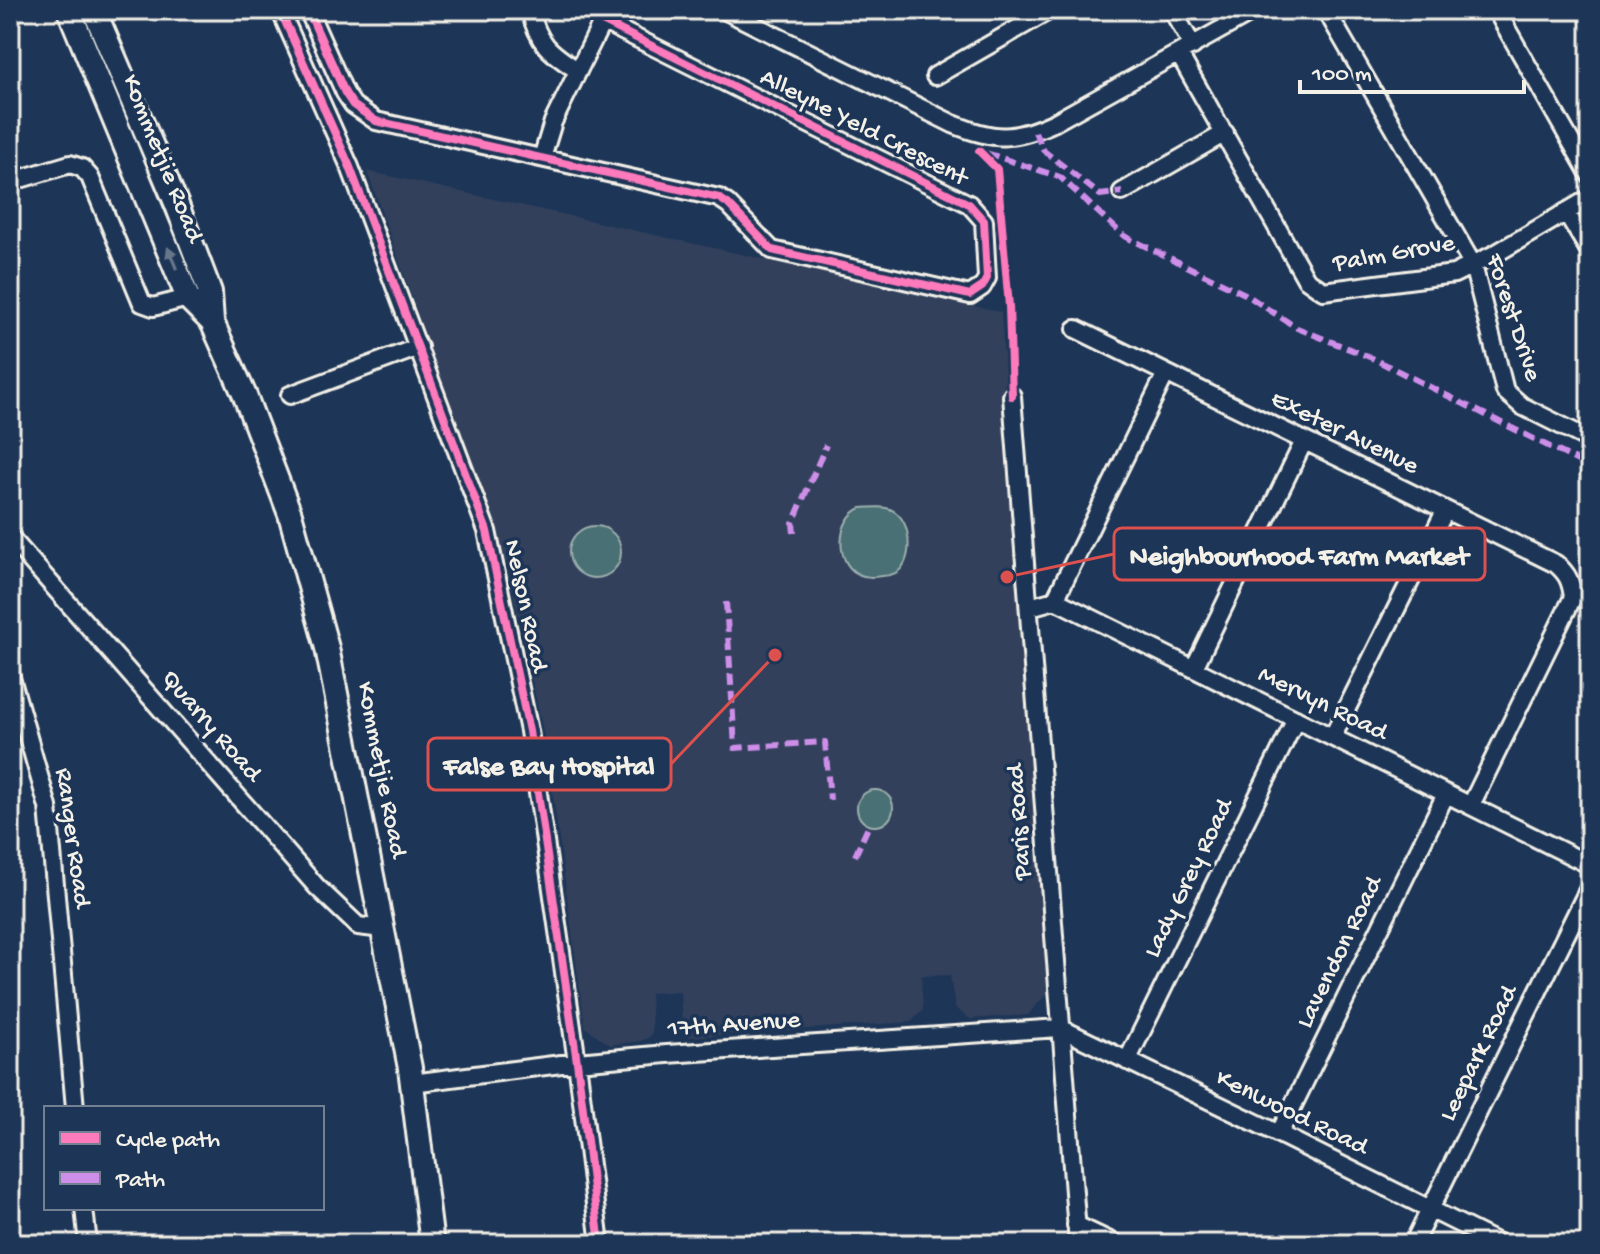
<svg xmlns="http://www.w3.org/2000/svg" width="1600" height="1254" font-family="'Gochi Hand',sans-serif">
  <style>
    .built { fill: #30415c }
    .green { fill: #487074; stroke: #9eb0ae; stroke-width: 2 }
    .lines { fill: none; stroke-linecap: round; stroke-linejoin: round }
    .street-casing { stroke: #f4f1e8; stroke-width: 22 }
    .secondary-casing { stroke: #f4f1e8; stroke-width: 28 }
    .street { stroke: #1d3557; stroke-width: 16 }
    .secondary { stroke: #1d3557; stroke-width: 22 }
    .quiet { stroke: #ce8fe9; stroke-width: 6; stroke-dasharray: 12 6; stroke-linecap: butt }
    .cycleway-casing { stroke: #1d3557; stroke-width: 13 }
    .cycleway { stroke: #fd7abc; stroke-width: 8 }
    .oneway { fill: #68778a }
    .labels { text-anchor: middle; dominant-baseline: central; stroke-width: 7; stroke-linejoin: round; paint-order: stroke }
    .street-label { font-size: 26px; fill: #f4f1e8; stroke: #1d3557 }
    .leader { fill: none; stroke: #dc504e; stroke-width: 3 }
    .callout-dot { fill: #dc504e; stroke: #1d3557; stroke-width: 3 }
    .callout { fill: #1d3557; stroke: #dc504e; stroke-width: 3 }
    .callout-label { font-size: 28px; text-anchor: middle; font-weight: bold; fill: #f4f1e8 }
  </style>
  <rect width="100%" height="100%" fill="#1d3557"/>
  <filter id="ink" filterUnits="userSpaceOnUse"><feTurbulence type="fractalNoise" baseFrequency=".0125" numOctaves="2"/><feDisplacementMap in="SourceGraphic" scale="16" xChannelSelector="R" yChannelSelector="G"/><feConvolveMatrix kernelMatrix="1 2 1 2 8 2 1 2 1" color-interpolation-filters="sRGB"/></filter>
  <g filter="url(#ink)">
    <!-- built -->
    <path class="built" d="M 367,171 L 1001,312 L 1047,993 L 1028,1015 L 970,1019 L 955,1008 L 950,975 L 921,976 L 923,1010 L 911,1022 L 690,1037 L 686,1034 L 682,1025 L 680,991 L 650,993 L 652,1032 L 650,1037 L 641,1041 L 610,1045 L 585,1027 L 546,745 L 507,565 Z"/>
    <!-- green -->
    <path class="green" d="M 861,508 C 869,508 879,506 886,508 C 909,512 914,549 903,566 C 899,573 890,576 882,576 C 874,577 866,578 858,574 C 834,562 837,518 861,508 Z
      M569 552a26 26 0 1 1 52 0a26 26 0 1 1-52 0Z
      M857 808a18 18 0 1 1 36 0a18 18 0 1 1-36 0Z"/>
    <g class="lines">
      <defs>
        <path id="street" d="M 280,10 L 350,167 L 487,531 L 529,731 L 577,1062 L 600,1244
          M 308,10 L 345,93 L 353,105 L 376,121 L 719,198 L 728,204 L 772,250 L 970,295 L 982,287 L 987,278 L 984,221 L 969,204 L 602,21
          M 530,10 C 538,43 549,52 577,70
          M 724,10 L 953,124 C 995,141 1014,141 1055,122 L 1256,10
          M 1172,10 L 1193,46
          M 1326,10 L 1473,265 L 1505,391 L 1522,406 L 1590,440
          M 1496,10 L 1590,175
          M 1179,54 L 1306,279 L 1323,291 L 1454,274 L 1495,254 L 1590,198
          M 935,76 L 1050,10
          M 542,158 L 553,122 L 608,10
          M 10,182 L 70,164 L 82,168 L 90,177 L 142,303 L 153,307 L 188,298
          M 1122,192 L 1225,133
          M 1566,212 L 1590,252
          M 1076,329 L 1556,564 C 1568,574 1571,582 1573,597 L 1471,805
          M 290,395 L 419,347
          M 1012,396 L 1078,1244
          M 10,537 L 317,887 L 358,926 L 383,929
          M 1055,600 L 1166,373
          M 1030,607 L 1055,600 L 1590,865
          M 1194,668 L 1304,441
          M 10,674 L 48,807 L 75,1108
          M 1333,736 L 1445,511
          M 1127,1061 L 1296,719
          M 412,1083 L 577,1062 L 667,1054 L 1060,1028 L 1279,1134 L 1500,1244
          M 1279,1134 L 1446,794
          M 84,1208 L 88,1244
          M 1076,1225 L 1116,1244
          M 1413,1244 L 1590,886"/>
        <path id="secondary" d="M 69,10 L 188,298 L 212,322 L 245,396 L 290,514 L 327,648 L 410,1068 L 432,1244
          M 94,10 L 177,205 L 210,292 L 212,322"/>
      </defs>
      <!-- street casing -->
      <use href="#street" class="street-casing"/>
      <!-- secondary casing -->
      <use href="#secondary" class="secondary-casing"/>
      <!-- street -->
      <use href="#street" class="street"/>
      <!-- secondary -->
      <use href="#secondary" class="secondary"/>
      <!-- quiet -->
      <path class="quiet" d="M 1035,132 L 1044,151 L 1100,195 L 1122,192
        M 986,153 L 1060,177 L 1124,236 L 1245,294 L 1297,328 L 1372,358 L 1590,467
        M 794,533 L 793,523 L 826,445
        M 726,602 L 735,748 L 825,742 L 830,800
        M 855,856 L 869,825"/>
      <defs>
        <path id="cycleway" d="M 280,10 L 350,167 L 487,531 L 529,731 L 577,1062 L 600,1244
          M 308,10 L 345,93 L 353,105 L 376,121 L 719,198 L 728,204 L 772,250 L 970,295 L 982,287 L 987,278 L 984,221 L 969,204 L 602,21
          M 979,151 L 997,169 L 1009,306 L 1012,396"/>
      </defs>
      <!-- cycleway casing -->
      <use href="#cycleway" class="cycleway-casing"/>
      <!-- cycleway -->
      <use href="#cycleway" class="cycleway"/>
    </g>
    <!-- one-way arrows -->
    <defs><path id="oneway-solid" d="M-6-.8H1V-3.2L6.5 0L1 3.2V.8H-6Z" transform="scale(2)"/></defs>
    <use class="oneway" href="#oneway-solid" transform="translate(172 258) rotate(-112)"/>
  </g>
  <g class="labels">
    <!-- street labels -->
    <g class="street-label">
      <text transform="translate(863 129) rotate(27)">Alleyne Yeld Crescent</text>
      <text transform="translate(161 159) rotate(68)">Kommetjie Road</text>
      <text transform="translate(1394 255) rotate(-10)">Palm Grove</text>
      <text transform="translate(1512 318) rotate(72)">Forest Drive</text>
      <text transform="translate(1344 434) rotate(26)">Exeter Avenue</text>
      <text transform="translate(524 606) rotate(78)">Nelson Road</text>
      <text transform="translate(1322 705) rotate(26)">Mervyn Road</text>
      <text transform="translate(210 727) rotate(49)">Quarry Road</text>
      <text transform="translate(380 770) rotate(79)">Kommetjie Road</text>
      <text transform="translate(1021 822) rotate(-94)">Paris Road</text>
      <text transform="translate(71 838) rotate(82)">Ranger Road</text>
      <text transform="translate(1190 879) rotate(-64)">Lady Grey Road</text>
      <text transform="translate(1341 953) rotate(-64)">Lavendon Road</text>
      <text transform="translate(734 1026) rotate(-4)">17th Avenue</text>
      <text transform="translate(1480 1054) rotate(-64)">Leepark Road</text>
      <text transform="translate(1291 1114) rotate(26)">Kenwood Road</text>
    </g>
  </g>
  <!-- callouts -->
  <path class="leader" d="M1007 577L1114 554M775 655L671 764"/>
  <g class="callout-dot">
    <circle cx="1007" cy="577" r="8"/>
    <circle cx="775" cy="655" r="8"/>
  </g>
  <g class="callout">
    <rect x="1114" y="528" width="371" height="52" rx="8"/>
    <rect x="428" y="738" width="243" height="52" rx="8"/>
  </g>
  <g class="callout-label">
    <text x="1299" y="564">Neighbourhood Farm Market</text>
    <text x="549" y="774">False Bay Hospital</text>
  </g>
  <!-- margin -->
  <rect width="1600" height="1254" fill="none" stroke="#1d3557" stroke-width="40"/>
  <rect x="20" y="20" width="1560" height="1214" fill="none" stroke="#f4f1e8" stroke-width="3" filter="url(#ink)"/>
  <!-- legend -->
  <rect x="44" y="1106" width="280" height="104" fill="#1d3557" stroke="#738091" stroke-width="2"/>
  <rect x="60" y="1132" width="40" height="12" fill="#fd7abc" stroke="#738091" stroke-width="2"/>
  <text x="116" y="1146" font-size="24" fill="#f4f1e8">Cycle path</text>
  <rect x="60" y="1172" width="40" height="12" fill="#ce8fe9" stroke="#738091" stroke-width="2"/>
  <text x="116" y="1186" font-size="24" fill="#f4f1e8">Path</text>
  <!-- scale -->
  <path d="M1300 80v12h224v-12" fill="none" stroke="#f4f1e8" stroke-width="4"/>
  <text x="1312" y="80" font-size="24" fill="#f4f1e8" stroke="#1d3557" stroke-width="6" paint-order="stroke">100 m</text>
</svg>
